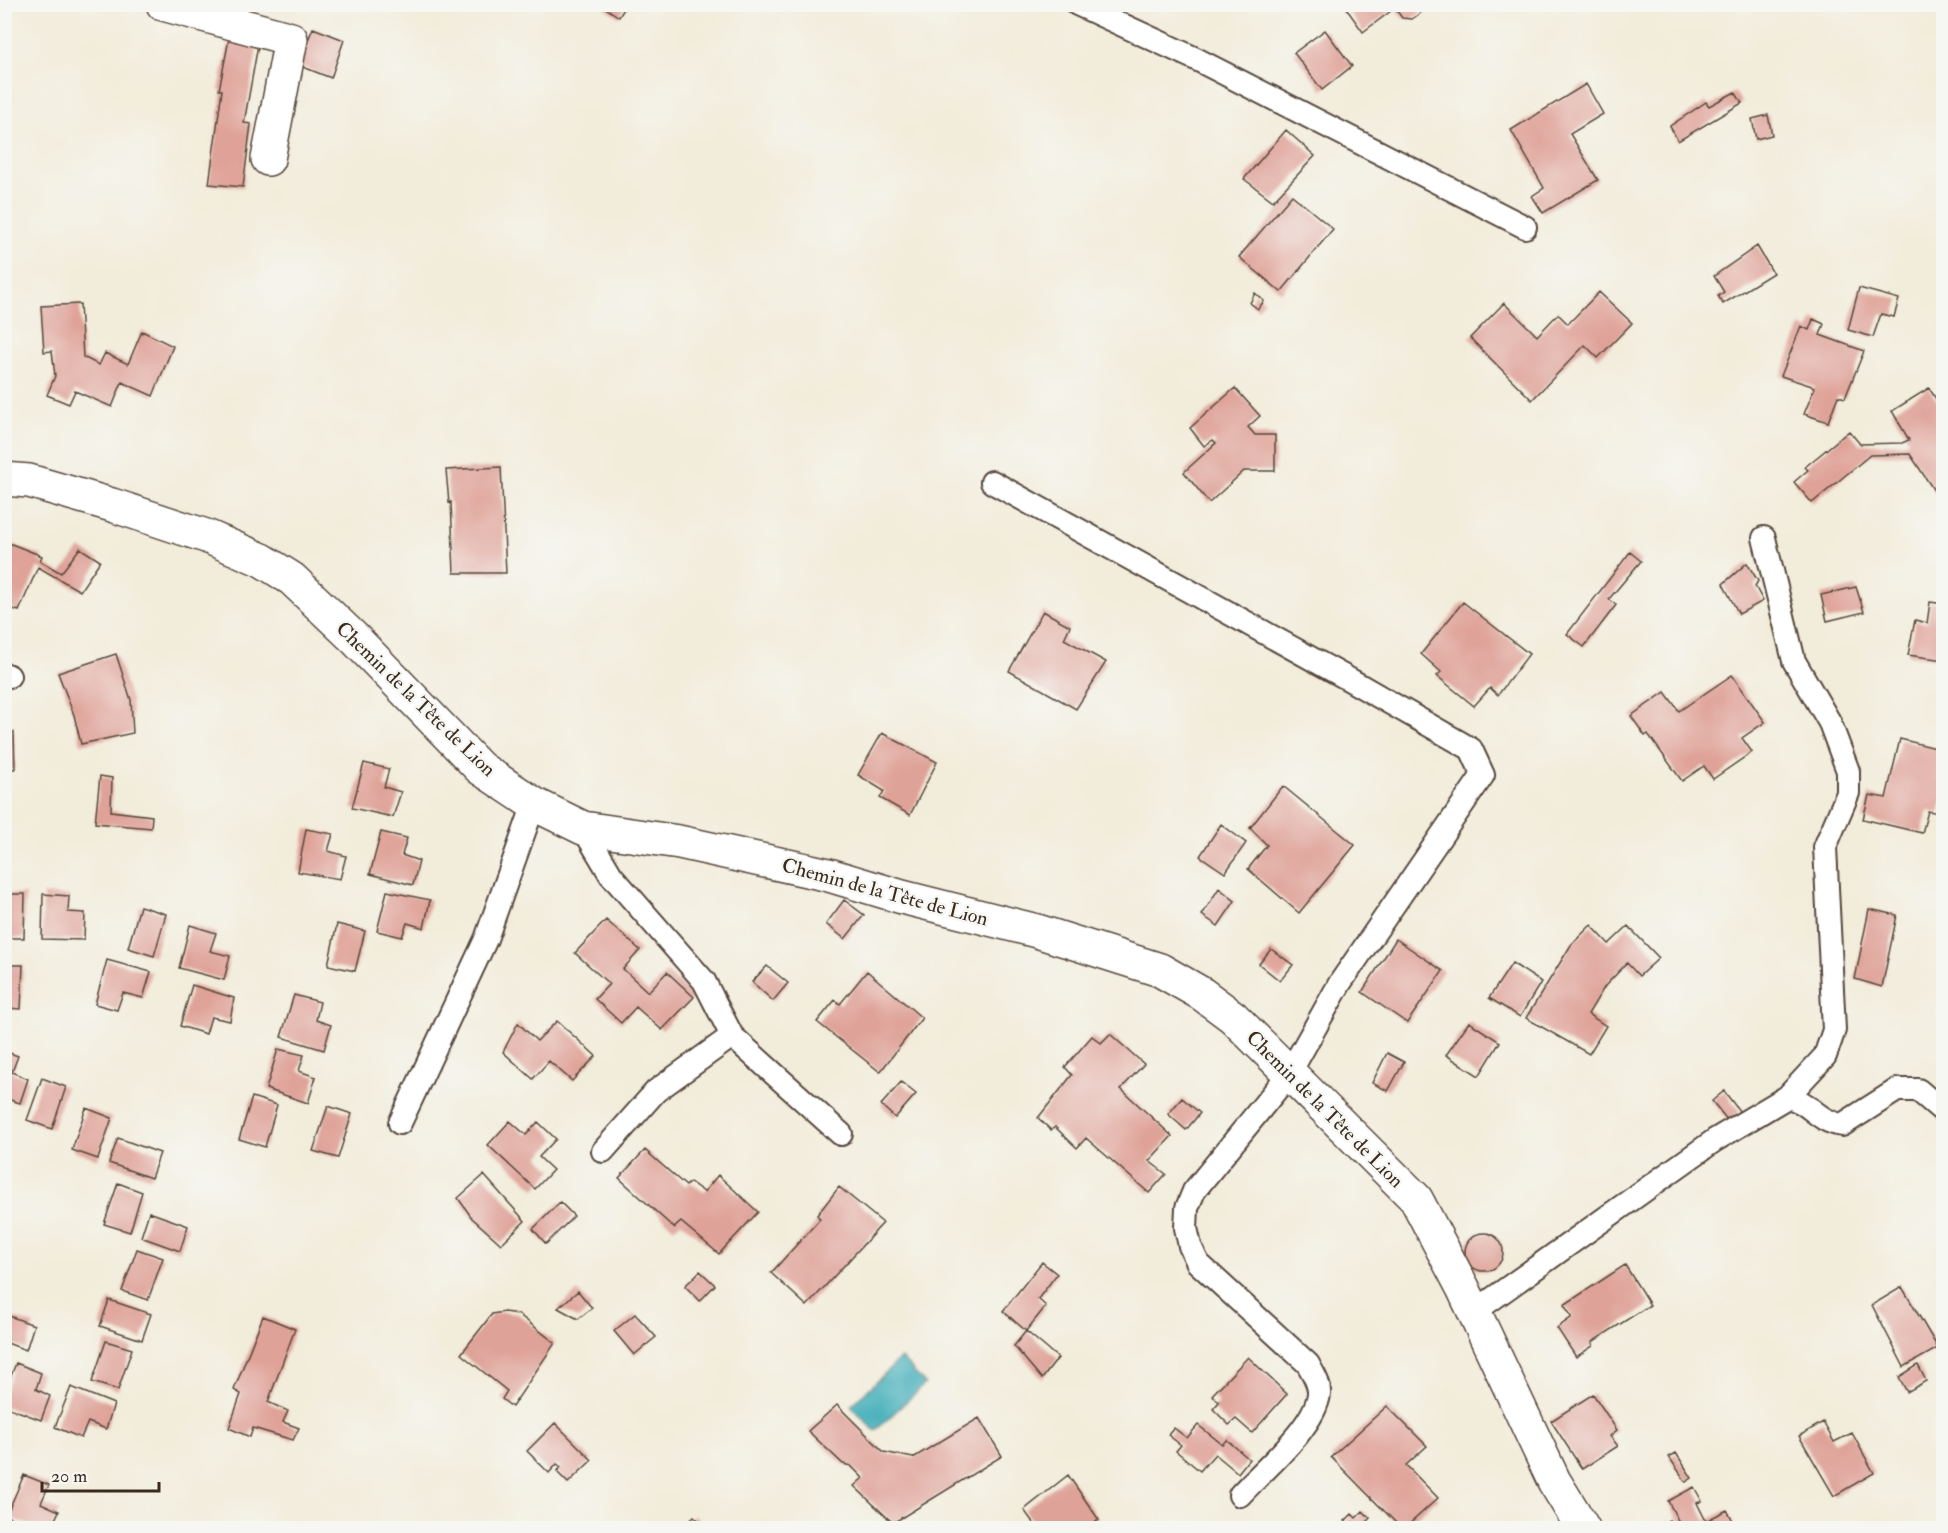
<svg xmlns="http://www.w3.org/2000/svg" width="1948" height="1533" font-family="'IM FELL Double Pica',serif">
  <style>
    .water { fill: #3cacb8; stroke: #3c6b6b; stroke-width: 1.5 }
    .building { fill: #dfa298 }
    .lines { fill: none; stroke-linecap: round; stroke-linejoin: round }
    .lane-casing { stroke: #56473a; stroke-width: 26 }
    .street-casing { stroke: #56473a; stroke-width: 36 }
    .lane { stroke: #fff; stroke-width: 22 }
    .street { stroke: #fff; stroke-width: 33 }
    .labels { text-anchor: middle; dominant-baseline: central; stroke-width: 5; stroke-linejoin: round; paint-order: stroke }
    .street-label { font-size: 20px; fill: #3b2a1e; stroke: #f6f6f2 }
  </style>
  <rect width="100%" height="100%" fill="#f6f6f2"/>
  <filter id="ink" filterUnits="userSpaceOnUse"><feTurbulence type="fractalNoise" baseFrequency=".0167" numOctaves="2"/><feDisplacementMap in="SourceGraphic" scale="12" xChannelSelector="R" yChannelSelector="G"/><feConvolveMatrix kernelMatrix="1 2 1 2 8 2 1 2 1" color-interpolation-filters="sRGB"/></filter>
  <filter id="wash" filterUnits="userSpaceOnUse"><feTurbulence type="fractalNoise" baseFrequency=".008" numOctaves="4" result="noise"/><feDisplacementMap in="SourceGraphic" scale="24" xChannelSelector="R" yChannelSelector="G"/><feGaussianBlur stdDeviation="1.35" result="paint"/><feColorMatrix in="noise" values="0 0 0 0 0 0 0 0 0 0 0 0 0 0 0 0 0 1.4 0 .05"/><feComposite in="paint" operator="in"/></filter>
  <g filter="url(#wash)">
    <rect width="100%" height="100%" fill="#f2ecda"/>
    <!-- water -->
    <path class="water" d="M 901,1358 L 925,1384 L 875,1431 L 851,1406 Z"/>
    <g id="blocks">
      <!-- building -->
      <path class="building" d="M 600,4 L 627,4 L 619,17 Z
        M 1343,4 L 1433,4 L 1412,19 L 1402,18 L 1395,8 L 1363,32 Z
        M 313,28 L 344,40 L 331,78 L 298,65 Z
        M 1325,30 L 1352,66 L 1322,90 L 1294,53 Z
        M 229,39 L 258,45 L 244,123 L 251,124 L 243,187 L 209,184 L 222,90 L 219,90 Z
        M 1586,84 L 1603,114 L 1570,134 L 1598,180 L 1543,213 L 1532,196 L 1544,188 L 1511,130 Z
        M 1735,92 L 1742,103 L 1678,141 L 1670,126 L 1706,102 L 1709,106 Z
        M 1768,115 L 1772,135 L 1756,139 L 1752,119 Z
        M 1286,130 L 1315,156 L 1273,201 L 1244,179 Z
        M 1292,195 L 1333,229 L 1281,292 L 1239,257 Z
        M 1757,246 L 1773,273 L 1723,304 L 1718,296 L 1724,292 L 1714,276 Z
        M 1859,288 L 1899,299 L 1894,317 L 1881,314 L 1873,337 L 1848,330 Z
        M 1599,292 L 1632,323 L 1598,358 L 1585,345 L 1532,400 L 1470,338 L 1504,303 L 1537,336 L 1558,314 L 1568,324 Z
        M 1255,293 L 1264,301 L 1258,309 L 1250,303 Z
        M 80,304 L 83,357 L 99,365 L 105,353 L 128,364 L 142,331 L 173,346 L 153,396 L 122,382 L 112,407 L 75,391 L 69,404 L 47,395 L 55,376 L 52,351 L 44,352 L 41,306 Z
        M 1813,319 L 1824,324 L 1820,335 L 1864,351 L 1845,398 L 1838,396 L 1828,422 L 1804,414 L 1815,387 L 1781,376 L 1801,326 L 1809,330 Z
        M 1235,388 L 1260,416 L 1248,427 L 1255,435 L 1275,435 L 1275,471 L 1244,471 L 1209,503 L 1184,472 L 1216,443 L 1213,440 L 1204,446 L 1190,428 Z
        M 1929,388 L 1944,411 L 1944,506 L 1910,454 L 1870,455 L 1812,503 L 1794,482 L 1808,470 L 1805,467 L 1849,431 L 1860,444 L 1902,443 L 1909,440 L 1892,411 Z
        M 501,467 L 506,573 L 454,573 L 451,502 L 449,503 L 446,470 Z
        M 4,541 L 42,556 L 40,561 L 61,573 L 80,548 L 100,561 L 80,591 L 38,567 L 19,611 L 4,606 Z
        M 1630,552 L 1641,561 L 1609,599 L 1616,605 L 1584,647 L 1567,634 Z
        M 1747,563 L 1758,581 L 1755,586 L 1763,601 L 1739,614 L 1723,584 Z
        M 1856,587 L 1864,612 L 1827,621 L 1821,595 Z
        M 1463,602 L 1529,654 L 1498,695 L 1490,688 L 1474,706 L 1437,676 L 1441,672 L 1421,654 Z
        M 1930,602 L 1944,604 L 1944,660 L 1908,655 L 1915,620 L 1927,623 Z
        M 1043,611 L 1070,626 L 1064,639 L 1106,662 L 1076,709 L 1009,671 Z
        M 116,654 L 131,700 L 133,733 L 81,744 L 74,715 L 58,673 Z
        M 1732,675 L 1765,722 L 1742,738 L 1752,752 L 1713,779 L 1704,766 L 1682,781 L 1648,734 L 1645,736 L 1631,716 L 1665,692 L 1679,711 Z
        M 4,732 L 14,732 L 15,769 L 4,769 Z
        M 882,733 L 937,762 L 910,815 L 880,798 L 884,791 L 858,775 Z
        M 1900,739 L 1944,750 L 1944,794 L 1939,813 L 1928,811 L 1922,833 L 1863,819 L 1869,795 L 1886,798 Z
        M 364,763 L 389,769 L 384,787 L 401,792 L 393,817 L 352,808 Z
        M 100,776 L 112,778 L 111,811 L 152,816 L 151,828 L 95,823 Z
        M 1283,786 L 1355,845 L 1299,913 L 1248,869 L 1267,845 L 1250,828 Z
        M 1221,824 L 1246,843 L 1225,873 L 1200,856 Z
        M 306,829 L 333,834 L 328,851 L 346,856 L 340,879 L 298,872 Z
        M 381,832 L 407,838 L 402,855 L 419,861 L 413,885 L 370,874 Z
        M 1219,888 L 1235,901 L 1218,926 L 1202,915 Z
        M 387,891 L 430,900 L 424,928 L 407,923 L 402,937 L 377,931 Z
        M 5,894 L 25,894 L 24,938 L 5,938 Z
        M 43,894 L 69,896 L 68,912 L 85,913 L 84,940 L 42,939 Z
        M 844,900 L 864,915 L 845,939 L 826,924 Z
        M 140,906 L 166,914 L 154,956 L 128,948 Z
        M 1869,909 L 1897,915 L 1882,987 L 1855,979 Z
        M 606,920 L 640,950 L 623,969 L 648,992 L 667,972 L 694,997 L 662,1030 L 636,1007 L 621,1023 L 595,999 L 609,984 L 575,953 Z
        M 337,924 L 365,931 L 355,971 L 328,965 Z
        M 190,925 L 216,933 L 210,951 L 230,956 L 224,980 L 179,968 Z
        M 1591,925 L 1609,944 L 1628,926 L 1659,958 L 1639,976 L 1627,963 L 1605,986 L 1588,1014 L 1606,1026 L 1589,1054 L 1526,1018 L 1571,945 Z
        M 1396,939 L 1443,971 L 1407,1023 L 1362,992 Z
        M 1271,949 L 1293,965 L 1280,981 L 1259,964 Z
        M 107,960 L 151,972 L 143,998 L 123,993 L 117,1010 L 95,1004 Z
        M 1512,963 L 1541,982 L 1520,1017 L 1489,998 Z
        M 5,965 L 23,965 L 21,1009 L 5,1008 Z
        M 767,966 L 788,983 L 773,1001 L 752,982 Z
        M 867,971 L 922,1018 L 880,1072 L 817,1022 L 835,1000 L 840,1004 Z
        M 192,985 L 234,998 L 230,1021 L 211,1017 L 206,1034 L 180,1026 Z
        M 294,995 L 320,1002 L 316,1020 L 331,1025 L 324,1050 L 281,1037 Z
        M 557,1021 L 596,1056 L 572,1081 L 549,1061 L 533,1079 L 503,1052 L 518,1023 L 537,1041 Z
        M 1469,1022 L 1500,1042 L 1479,1076 L 1446,1055 Z
        M 1110,1034 L 1144,1064 L 1121,1089 L 1172,1136 L 1149,1161 L 1166,1174 L 1149,1193 L 1086,1138 L 1077,1148 L 1055,1127 L 1051,1130 L 1038,1118 L 1072,1075 L 1065,1067 L 1092,1036 L 1101,1043 Z
        M 278,1049 L 304,1055 L 299,1071 L 316,1077 L 308,1103 L 266,1089 Z
        M 4,1051 L 18,1056 L 12,1072 L 28,1079 L 20,1103 L 4,1098 Z
        M 1387,1053 L 1404,1062 L 1388,1091 L 1372,1083 Z
        M 42,1078 L 66,1087 L 52,1129 L 27,1120 Z
        M 901,1082 L 916,1094 L 895,1118 L 881,1105 Z
        M 1724,1091 L 1740,1112 L 1728,1121 L 1712,1101 Z
        M 252,1097 L 277,1105 L 265,1147 L 239,1139 Z
        M 1182,1098 L 1200,1113 L 1186,1130 L 1168,1114 Z
        M 328,1106 L 352,1114 L 338,1158 L 313,1151 Z
        M 86,1108 L 112,1118 L 98,1159 L 72,1150 Z
        M 510,1121 L 526,1135 L 538,1122 L 556,1139 L 539,1157 L 553,1170 L 535,1189 L 488,1145 Z
        M 118,1138 L 160,1153 L 151,1178 L 109,1163 Z
        M 645,1150 L 686,1186 L 690,1182 L 704,1192 L 718,1175 L 758,1212 L 719,1254 L 681,1222 L 674,1228 L 619,1178 Z
        M 484,1175 L 525,1221 L 501,1244 L 472,1218 L 458,1198 Z
        M 118,1183 L 142,1192 L 130,1232 L 104,1224 Z
        M 839,1187 L 883,1223 L 807,1306 L 771,1273 L 820,1219 L 817,1215 Z
        M 560,1202 L 574,1216 L 546,1244 L 533,1229 Z
        M 149,1212 L 188,1226 L 180,1251 L 141,1237 Z
        M1465 1252a19 19 0 1 1 38 0a19 19 0 1 1-38 0Z
        M 137,1249 L 163,1258 L 148,1300 L 122,1291 Z
        M 1042,1262 L 1057,1274 L 1038,1299 L 1046,1306 L 1026,1331 L 1003,1311 Z
        M 1625,1265 L 1650,1305 L 1592,1342 L 1593,1346 L 1576,1357 L 1557,1328 L 1572,1317 L 1564,1305 Z
        M 700,1271 L 715,1285 L 700,1301 L 685,1286 Z
        M 1902,1287 L 1938,1348 L 1904,1367 L 1872,1305 Z
        M 578,1291 L 592,1308 L 578,1319 L 558,1308 Z
        M 109,1300 L 151,1314 L 142,1340 L 100,1326 Z
        M 504,1312 L 518,1314 L 555,1343 L 512,1407 L 502,1399 L 507,1391 L 461,1354 L 492,1314 Z
        M 4,1314 L 34,1325 L 26,1350 L 4,1342 Z
        M 635,1314 L 656,1337 L 634,1355 L 614,1331 Z
        M 263,1316 L 295,1329 L 268,1402 L 288,1411 L 283,1422 L 299,1428 L 293,1440 L 253,1428 L 250,1437 L 229,1428 L 241,1394 L 234,1390 Z
        M 1026,1331 L 1058,1358 L 1042,1379 L 1014,1346 Z
        M 106,1341 L 132,1349 L 118,1390 L 92,1382 Z
        M 1248,1357 L 1287,1394 L 1252,1433 L 1236,1419 L 1229,1425 L 1213,1409 L 1219,1402 L 1212,1395 Z
        M 16,1363 L 41,1373 L 36,1389 L 50,1396 L 41,1420 L 4,1406 L 4,1394 Z
        M 1918,1365 L 1926,1381 L 1907,1392 L 1899,1377 Z
        M 71,1387 L 114,1404 L 106,1429 L 88,1422 L 81,1438 L 55,1427 Z
        M 1593,1394 L 1617,1430 L 1610,1436 L 1618,1446 L 1582,1469 L 1551,1421 Z
        M 837,1405 L 884,1452 L 913,1458 L 979,1418 L 1002,1456 L 893,1523 L 854,1486 L 863,1478 L 851,1466 L 843,1464 L 808,1431 Z
        M 1387,1406 L 1427,1446 L 1406,1465 L 1438,1498 L 1405,1528 L 1401,1528 L 1331,1457 Z
        M 1823,1422 L 1834,1442 L 1852,1433 L 1874,1473 L 1834,1496 L 1799,1436 Z
        M 555,1423 L 592,1460 L 568,1483 L 557,1472 L 561,1467 L 557,1464 L 549,1473 L 527,1451 Z
        M 1198,1425 L 1222,1444 L 1227,1440 L 1249,1459 L 1238,1473 L 1215,1454 L 1200,1471 L 1176,1451 L 1181,1445 L 1168,1435 L 1174,1428 L 1187,1438 Z
        M 1676,1453 L 1692,1478 L 1686,1482 L 1669,1457 Z
        M 24,1475 L 49,1485 L 41,1503 L 59,1511 L 51,1528 L 35,1528 L 6,1516 Z
        M 1068,1475 L 1099,1520 L 1086,1528 L 1037,1528 L 1024,1510 Z
        M 1694,1487 L 1702,1501 L 1697,1503 L 1706,1521 L 1727,1510 L 1737,1528 L 1682,1528 L 1668,1501 Z
        M 1363,1511 L 1370,1518 L 1360,1528 L 1353,1522 L 1350,1525 L 1345,1521 L 1352,1514 L 1356,1518 Z
        M 694,1516 L 706,1528 L 681,1528 Z
        M 1669,1520 L 1674,1528 L 1654,1528 Z"/>
    </g>
  </g>
  <g filter="url(#ink)">
    <use href="#blocks" fill-opacity="0" stroke="#56473a" stroke-width="1.5"/>
    <g class="lines">
      <defs>
        <path id="lane" d="M 1077,4 L 1196,59 L 1525,227
          M 992,482 L 1352,681 L 1471,749 L 1483,775 L 1340,983 L 1289,1074 L 1194,1191 L 1187,1208 L 1186,1228 L 1190,1246 L 1198,1263 L 1308,1364 C 1313,1374 1320,1383 1319,1394 C 1315,1427 1263,1470 1240,1495
          M 1764,538 L 1794,661 L 1830,723 L 1848,771 L 1848,793 L 1825,847 L 1834,1030 L 1825,1056 L 1787,1097
          M 4,674 L 9,676
          M 583,828 L 611,875 L 704,981 L 732,1036 L 841,1134
          M 400,1123 L 486,939 L 534,804
          M 603,1151 L 656,1091 L 732,1036
          M 1474,1312 L 1715,1140 L 1787,1097 C 1811,1102 1816,1121 1842,1125 L 1897,1090 L 1918,1090 L 1944,1112"/>
        <path id="street" d="M 163,4 L 291,39 L 268,159
          M 4,479 L 29,481 L 112,505 L 206,536 L 262,560 L 292,579 L 355,639 L 480,768 L 534,804 L 583,828 L 679,842 L 829,875 L 902,897 L 1037,931 L 1160,970 L 1202,994 L 1233,1017 L 1416,1199 L 1463,1288 L 1554,1481 L 1583,1528"/>
      </defs>
      <!-- lane casing -->
      <use href="#lane" class="lane-casing"/>
      <!-- street casing -->
      <use href="#street" class="street-casing"/>
      <!-- lane -->
      <use href="#lane" class="lane"/>
      <!-- street -->
      <use href="#street" class="street"/>
    </g>
  </g>
  <g class="labels">
    <!-- street labels -->
    <g class="street-label">
      <text transform="translate(416 699) rotate(44)">Chemin de la Tête de Lion</text>
      <text transform="translate(885 892) rotate(15)">Chemin de la Tête de Lion</text>
      <text transform="translate(1325 1109) rotate(45)">Chemin de la Tête de Lion</text>
    </g>
  </g>
  <!-- margin -->
  <rect width="1948" height="1533" fill="none" stroke="#f6f6f2" stroke-width="24"/>
  <!-- scale -->
  <path d="M42 1482v9h117v-9" fill="none" stroke="#3b2a1e" stroke-width="3"/>
  <text x="51" y="1482" font-size="18" fill="#3b2a1e" stroke="#f6f6f2" stroke-width="4.5" paint-order="stroke">20 m</text>
</svg>
